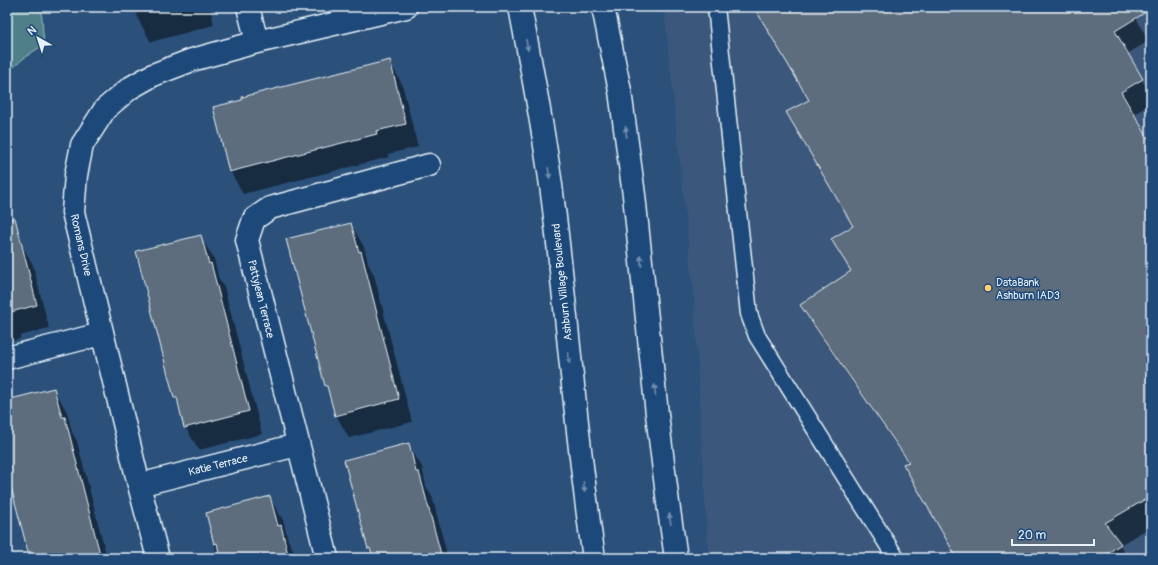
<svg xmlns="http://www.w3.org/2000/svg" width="1158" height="565" font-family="Pangolin,sans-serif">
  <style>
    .built { fill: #3a597c }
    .green { fill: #50808a; stroke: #9cb8c1 }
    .shadow { fill: #0007 }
    .building { fill: #5d6d7d; stroke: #e8f1f8 }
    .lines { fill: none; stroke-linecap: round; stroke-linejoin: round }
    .lane-casing { stroke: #e8f1f8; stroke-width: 19 }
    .street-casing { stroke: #e8f1f8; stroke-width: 25 }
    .secondary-casing { stroke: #e8f1f8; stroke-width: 25 }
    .lane { stroke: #1f4a7a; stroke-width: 16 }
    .street { stroke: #1f4a7a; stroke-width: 22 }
    .secondary { stroke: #1f4a7a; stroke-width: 22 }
    .oneway { fill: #6f8dac }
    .poi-dot { fill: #ffd166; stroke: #1f4a7a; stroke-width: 1.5 }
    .labels { text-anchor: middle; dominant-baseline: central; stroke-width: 3; stroke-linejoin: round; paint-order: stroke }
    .street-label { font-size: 11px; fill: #e8f1f8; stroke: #1f4a7a }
    .poi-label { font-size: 11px; fill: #e8f1f8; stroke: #1f4a7a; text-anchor: start }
  </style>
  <rect width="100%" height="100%" fill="#2b517b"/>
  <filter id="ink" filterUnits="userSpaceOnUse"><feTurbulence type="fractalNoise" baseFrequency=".025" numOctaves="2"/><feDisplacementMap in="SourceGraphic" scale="8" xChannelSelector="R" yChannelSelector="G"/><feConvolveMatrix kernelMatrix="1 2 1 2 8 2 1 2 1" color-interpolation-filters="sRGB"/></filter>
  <g filter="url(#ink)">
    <!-- built -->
    <path class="built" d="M 664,7 L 1151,7 L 1151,558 L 709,558 L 708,551 L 694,296 Z"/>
    <!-- green -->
    <path class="green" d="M 7,7 L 41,7 L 44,45 C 30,53 19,61 8,73 L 7,72 Z"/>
    <!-- shadow -->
    <path class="shadow" d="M 135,7 L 210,7 L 214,25 L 151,42 L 138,19 Z
      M 755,7 L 1130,7 L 1149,41 L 1127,54 L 1151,95 L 1151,104 L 1133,115 L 1151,145 L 1151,527 L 1120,545 L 1128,558 L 958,558 L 909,463 L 815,328 L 801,306 L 852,272 L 855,227 L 810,100 Z
      M 389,61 L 402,84 L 418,147 L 388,154 L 389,157 L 243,194 L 230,171 Z
      M 351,224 L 364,247 L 369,266 L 374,275 L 412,422 L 349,438 L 336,415 L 330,393 L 326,386 Z
      M 200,236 L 214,259 L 219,279 L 224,287 L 262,434 L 199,450 L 185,427 L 180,405 L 175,398 Z
      M 20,242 L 33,265 L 49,328 L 20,336 L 20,339 L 7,342 L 7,246 Z
      M 54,389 L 67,412 L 72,432 L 77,441 L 107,558 L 32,558 L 29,551 L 7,468 L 7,401 Z
      M 408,444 L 422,467 L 426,486 L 432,496 L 448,558 L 371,558 L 346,461 Z
      M 270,498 L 283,520 L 288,540 L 293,549 L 296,558 L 218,558 L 207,514 Z"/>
    <!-- building -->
    <path class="building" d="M 754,7 L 1151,7 L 1151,9 L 1115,31 L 1143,79 L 1121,92 L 1151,143 L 1151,496 L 1105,523 L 1121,544 L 1101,558 L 957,558 L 903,464 L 909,462 L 800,305 L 851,271 L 831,239 L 853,226 L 786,112 L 809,100 Z
      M 390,60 L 406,124 L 376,131 L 377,134 L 229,172 L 213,107 L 242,100 L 242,97 Z
      M 15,218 L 37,305 L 7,313 L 7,219 Z
      M 351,223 L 359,252 L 361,251 L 399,399 L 335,416 L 327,386 L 325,386 L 286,239 Z
      M 201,235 L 209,264 L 211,263 L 249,411 L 184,428 L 177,398 L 174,398 L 136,251 Z
      M 54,388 L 62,417 L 65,417 L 101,558 L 32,558 L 30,551 L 28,552 L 7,472 L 7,400 Z
      M 409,443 L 416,472 L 419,472 L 442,558 L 373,558 L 370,548 L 368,549 L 344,460 Z
      M 270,496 L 278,526 L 281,525 L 288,555 L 286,555 L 286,558 L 220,558 L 217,543 L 214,544 L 206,513 Z"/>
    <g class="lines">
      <defs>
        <path id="lane" d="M 716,7 L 749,314 L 757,336 L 896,558"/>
        <path id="street" d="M 248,7 L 257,42
          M 7,358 L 101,334
          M 139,485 L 297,445
          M 158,558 L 139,485 L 73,212 L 76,175 L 82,145 L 105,109 L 130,88 L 153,75 L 192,60 L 257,42 L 406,7
          M 327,558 L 247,240 L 254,219 L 270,208 L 429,165"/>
        <path id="secondary" d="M 520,7 C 532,71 545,135 553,201 C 568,320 576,439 594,558
          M 603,7 L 620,91 L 634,195 L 657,414 L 668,503 L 676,558"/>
      </defs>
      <!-- lane casing -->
      <use href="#lane" class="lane-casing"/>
      <!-- street casing -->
      <use href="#street" class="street-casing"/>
      <!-- secondary casing -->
      <use href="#secondary" class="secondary-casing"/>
      <!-- lane -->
      <use href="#lane" class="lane"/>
      <!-- street -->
      <use href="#street" class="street"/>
      <!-- secondary -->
      <use href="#secondary" class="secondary"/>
    </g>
    <!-- one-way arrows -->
    <defs><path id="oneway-solid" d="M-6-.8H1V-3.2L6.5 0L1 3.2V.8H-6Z"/></defs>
    <g class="oneway">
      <use href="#oneway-solid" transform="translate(527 45) rotate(79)"/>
      <use href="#oneway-solid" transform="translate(626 132) rotate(-98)"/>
      <use href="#oneway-solid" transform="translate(549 173) rotate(82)"/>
      <use href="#oneway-solid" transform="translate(641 261) rotate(-96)"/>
      <use href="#oneway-solid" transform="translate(569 358) rotate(84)"/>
      <use href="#oneway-solid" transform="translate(655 390) rotate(-95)"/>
      <use href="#oneway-solid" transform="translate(584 487) rotate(83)"/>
      <use href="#oneway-solid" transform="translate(670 519) rotate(-99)"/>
    </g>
  </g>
  <!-- markers -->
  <circle class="poi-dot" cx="988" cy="288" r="4"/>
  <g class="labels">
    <!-- street labels -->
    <g class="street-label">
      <text transform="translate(81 245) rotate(77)">Romans Drive</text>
      <text transform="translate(562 282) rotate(-96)">Ashburn Village Boulevard</text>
      <text transform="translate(261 299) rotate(76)">Pattyjean Terrace</text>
      <text transform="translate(218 465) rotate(-14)">Katie Terrace</text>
    </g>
    <!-- poi labels -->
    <g class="poi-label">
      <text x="996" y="282">DataBank<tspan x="996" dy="13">Ashburn IAD3</tspan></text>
    </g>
  </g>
  <!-- margin -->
  <rect width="1158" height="565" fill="none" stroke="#1f4a7a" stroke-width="24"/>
  <rect x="12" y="12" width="1134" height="541" fill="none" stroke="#e8f1f8" stroke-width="1.5" filter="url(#ink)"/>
  <!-- north arrow -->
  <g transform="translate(38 38) rotate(321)" stroke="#1f4a7a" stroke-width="3" paint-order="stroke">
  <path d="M0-3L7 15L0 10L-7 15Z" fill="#e8f1f8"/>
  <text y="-6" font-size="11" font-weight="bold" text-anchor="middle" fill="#e8f1f8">N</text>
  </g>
  <!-- scale -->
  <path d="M1012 539v6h82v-6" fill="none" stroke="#e8f1f8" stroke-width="2"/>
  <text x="1018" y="539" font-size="12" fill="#e8f1f8" stroke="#1f4a7a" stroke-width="3" paint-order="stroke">20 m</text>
</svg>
